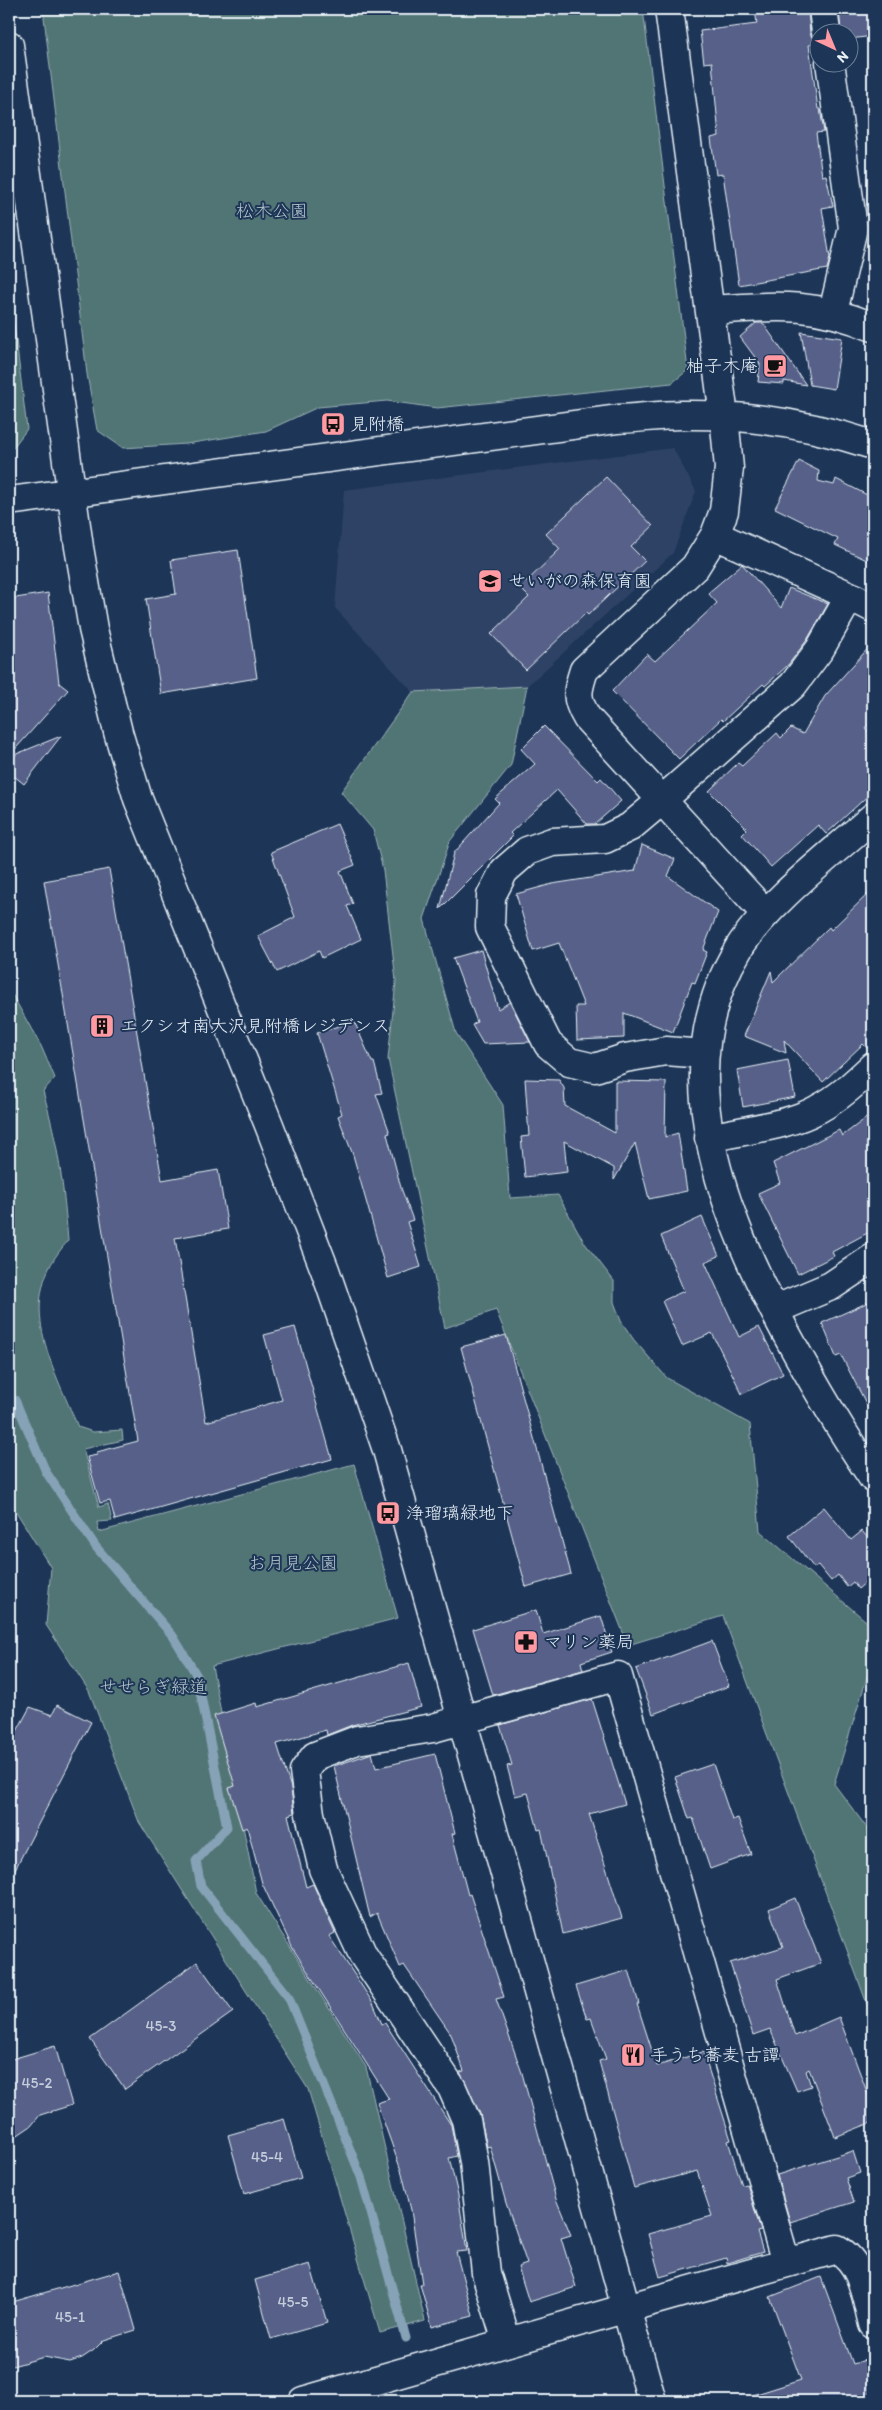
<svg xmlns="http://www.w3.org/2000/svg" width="882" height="2410" font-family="Itim,'Klee One',sans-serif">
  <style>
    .built { fill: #2e4266 }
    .green { fill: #517474; stroke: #9cb2b6 }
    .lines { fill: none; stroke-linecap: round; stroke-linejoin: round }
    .stream { stroke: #86a2b7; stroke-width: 9 }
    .building { fill: #576188; stroke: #e8f1f8 }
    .minor-casing { stroke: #e8f1f8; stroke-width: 31 }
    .tertiary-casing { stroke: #e8f1f8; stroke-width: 31 }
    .minor { stroke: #1d3557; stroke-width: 28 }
    .tertiary { stroke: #1d3557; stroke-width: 28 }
    .labels { text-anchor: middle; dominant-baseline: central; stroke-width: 4; stroke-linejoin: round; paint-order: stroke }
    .number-label { font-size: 15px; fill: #c4cddc }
    .park-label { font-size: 18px; fill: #b3c5ca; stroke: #1d3557 }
    .poi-label { font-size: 18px; fill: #e8f1f8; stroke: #1d3557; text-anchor: start }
  </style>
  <rect width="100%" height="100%" fill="#1d3557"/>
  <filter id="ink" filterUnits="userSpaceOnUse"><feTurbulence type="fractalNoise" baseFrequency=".02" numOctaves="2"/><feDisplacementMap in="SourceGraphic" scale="10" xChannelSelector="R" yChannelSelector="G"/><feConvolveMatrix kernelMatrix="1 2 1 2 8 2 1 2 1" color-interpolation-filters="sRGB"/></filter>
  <g filter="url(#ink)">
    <!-- built -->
    <path class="built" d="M 673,448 L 696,491 L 673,553 L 527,686 L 413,692 L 335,608 L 344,490 Z"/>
    <!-- green -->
    <path class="green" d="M 43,9 L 643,9 L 688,370 L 672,383 L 437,408 L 387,401 L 318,407 L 266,431 L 186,444 L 123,448 L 97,430 L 87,374 Z
      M 9,283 L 27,429 L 9,453 Z
      M 527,686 L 511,765 L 450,841 L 424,919 L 456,1033 L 503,1105 L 510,1198 L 558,1195 L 584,1242 L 614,1281 L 614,1302 L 621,1321 L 634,1340 L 667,1378 L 750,1424 L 760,1531 L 873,1627 L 873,1658 L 834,1784 L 873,1836 L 873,2020 L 723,1616 L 628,1645 L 496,1310 L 445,1328 L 388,1059 L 396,981 L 383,870 L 373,830 L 341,792 L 413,692 Z
      M 9,989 L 41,1046 L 55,1078 L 43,1091 C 58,1143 64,1187 68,1241 C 13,1300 52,1364 78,1427 L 93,1432 L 122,1430 L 123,1440 L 83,1449 L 99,1507 L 108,1504 L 112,1521 L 97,1522 L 99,1532 L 354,1464 L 398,1618 L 212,1666 L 256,1893 L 366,2067 L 425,2321 L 380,2333 L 308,2089 L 139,1822 L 89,1691 L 46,1625 L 51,1568 L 9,1500 Z"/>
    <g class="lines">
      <!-- stream -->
      <path class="stream" d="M 9,1401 L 15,1400 L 46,1472 L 96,1547 L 173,1636 L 197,1676 L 227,1827 L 196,1861 L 201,1886 L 289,1998 L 361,2177 L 406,2338"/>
    </g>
    <!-- building -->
    <path class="building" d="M 755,9 L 808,9 L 810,34 L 817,44 L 809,45 L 818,109 L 820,109 L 824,132 L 816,133 L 822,176 L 826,175 L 833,206 L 822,208 L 830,258 L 827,269 L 739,285 L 723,174 L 716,175 L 711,138 L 719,136 L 712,62 L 704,63 L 700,31 L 757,24 Z
      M 839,9 L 873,9 L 873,36 L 850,39 L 850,32 L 841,32 Z
      M 756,323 L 763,323 L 806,385 L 784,381 L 784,384 L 758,382 L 760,364 L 740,337 Z
      M 801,332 L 842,338 L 834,389 L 810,385 Z
      M 799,461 L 819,471 L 818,481 L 834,485 L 836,479 L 873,498 L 873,563 L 835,545 L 838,539 L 775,508 Z
      M 606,477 L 653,526 L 631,547 L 645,561 L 588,615 L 586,613 L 526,670 L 491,634 L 529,597 L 520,588 L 560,549 L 546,534 Z
      M 238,550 L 257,678 L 161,694 L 146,599 L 176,594 L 171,560 Z
      M 742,564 L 781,608 L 789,588 L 828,604 L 807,640 L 788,665 L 765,686 L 763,684 L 723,721 L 721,719 L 679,759 L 612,691 L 647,654 L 655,661 L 717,603 L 708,593 Z
      M 48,593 L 59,683 L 68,690 L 9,756 L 9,599 Z
      M 873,643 L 873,719 L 865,728 L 873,737 L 873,791 L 826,834 L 818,825 L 771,867 L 742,834 L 747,829 L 709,791 L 738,763 L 742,766 L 777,733 L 781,738 L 791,728 L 803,734 L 825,696 Z
      M 544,726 L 598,781 L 601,778 L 621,801 L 595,824 L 587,824 L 557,790 L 510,833 L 513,836 L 440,909 L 454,853 L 499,803 L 495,799 L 535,764 L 521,749 Z
      M 61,736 L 24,784 L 9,772 L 9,757 Z
      M 337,824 L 355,865 L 340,871 L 353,904 L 347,906 L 361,939 L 322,958 L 319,951 L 277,972 L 258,936 L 295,917 L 271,852 Z
      M 642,845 L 675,859 L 668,876 L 718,912 L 703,950 L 707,952 L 695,983 L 692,982 L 673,1032 L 624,1013 L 624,1038 L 577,1040 L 576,1006 L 584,1006 L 559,943 L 533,951 L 516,894 L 552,884 L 635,871 Z
      M 109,869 L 162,1180 L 218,1170 L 228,1229 L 175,1238 L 206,1422 L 282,1400 L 264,1335 L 295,1327 L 332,1459 L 115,1520 L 110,1501 L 100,1503 L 87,1457 L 97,1455 L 97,1452 L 138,1441 L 44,881 Z
      M 873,889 L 873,1051 L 870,1051 L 863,1044 L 823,1082 L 784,1040 L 786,1053 L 744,1036 L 771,971 L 773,982 L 829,927 L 831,930 Z
      M 481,950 L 498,1009 L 510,1002 L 530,1042 L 483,1044 L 472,1025 L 477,1022 L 453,958 Z
      M 354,1021 L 372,1062 L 374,1062 L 382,1093 L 376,1094 L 390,1133 L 387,1134 L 401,1188 L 413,1220 L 407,1222 L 421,1267 L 388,1278 L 353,1155 L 338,1116 L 342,1114 L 317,1033 Z
      M 788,1060 L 795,1097 L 743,1107 L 737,1070 Z
      M 525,1079 L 559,1080 L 564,1088 L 565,1106 L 615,1133 L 615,1081 L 666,1082 L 665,1137 L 678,1133 L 687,1191 L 649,1199 L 635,1143 L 614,1180 L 614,1168 L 564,1141 L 567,1172 L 525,1177 L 521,1137 L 529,1136 Z
      M 873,1113 L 873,1230 L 832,1252 L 834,1256 L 798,1274 L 758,1193 L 780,1183 L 773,1163 L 839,1130 L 842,1136 Z
      M 702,1217 L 719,1256 L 705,1262 L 739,1337 L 759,1327 L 783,1374 L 742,1394 L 712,1333 L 682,1346 L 662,1301 L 684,1291 L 661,1236 Z
      M 873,1300 L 873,1417 L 841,1355 L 836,1357 L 822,1323 Z
      M 506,1335 L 571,1574 L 526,1587 L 461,1347 Z
      M 824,1507 L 851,1540 L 862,1531 L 873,1544 L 873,1576 L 858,1589 L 853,1582 L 847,1587 L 838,1575 L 831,1581 L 818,1565 L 814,1568 L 789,1536 Z
      M 536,1610 L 543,1634 L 601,1616 L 612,1652 L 581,1662 L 583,1670 L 493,1695 L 473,1629 Z
      M 712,1641 L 729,1686 L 653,1714 L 636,1669 Z
      M 409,1663 L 421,1707 L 352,1725 L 327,1735 L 326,1730 L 277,1744 L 291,1788 L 294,1813 L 288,1815 L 306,1887 L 313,1884 L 335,1933 L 329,1936 L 373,2003 L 382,2024 L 385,2023 L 451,2125 L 457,2156 L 449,2158 L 458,2195 L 467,2251 L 456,2252 L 473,2316 L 432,2327 L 420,2284 L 422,2284 L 411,2210 L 402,2173 L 377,2103 L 389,2099 L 292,1947 L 262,1883 L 247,1827 L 242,1829 L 229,1788 L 235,1786 L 214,1716 L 256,1703 L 257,1707 Z
      M 592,1699 L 625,1804 L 589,1814 L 622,1918 L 563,1934 L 541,1829 L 538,1830 L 528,1793 L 515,1796 L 507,1766 L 512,1765 L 500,1725 Z
      M 57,1705 L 91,1722 L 9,1881 L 9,1746 L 30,1707 L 52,1715 Z
      M 372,1753 L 376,1768 L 435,1754 L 455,1833 L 452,1834 L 468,1895 L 470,1894 L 504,1997 L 496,1999 L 522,2073 L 556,2199 L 571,2235 L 561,2238 L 576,2287 L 529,2302 L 518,2267 L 527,2264 L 506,2203 L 490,2146 L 487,2147 L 480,2114 L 460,2072 L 464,2071 L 451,2034 L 404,1965 L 400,1967 L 377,1913 L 370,1917 L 334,1766 Z
      M 713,1764 L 732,1820 L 738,1818 L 751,1854 L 710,1869 L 693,1818 L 689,1819 L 675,1777 Z
      M 795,1898 L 821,1963 L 777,1979 L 795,2036 L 839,2017 L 873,2108 L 873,2122 L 835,2137 L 809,2069 L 806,2071 L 811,2086 L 797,2091 L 770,2029 L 753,2035 L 730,1963 L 783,1947 L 769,1909 Z
      M 197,1962 L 233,2012 L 125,2089 L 90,2039 Z
      M 629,1970 L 639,2004 L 637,2004 L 657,2066 L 703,2052 L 731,2140 L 728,2141 L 742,2185 L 747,2184 L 761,2231 L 757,2232 L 763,2252 L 727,2263 L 726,2258 L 660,2277 L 648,2234 L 712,2216 L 697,2171 L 634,2188 L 599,2061 L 606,2059 L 591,2018 L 587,2019 L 576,1986 Z
      M 55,2046 L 72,2105 L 40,2115 L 31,2126 L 9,2141 L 9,2060 Z
      M 284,2119 L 301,2178 L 244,2194 L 228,2135 Z
      M 853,2151 L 860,2173 L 846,2178 L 854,2202 L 790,2222 L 777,2175 Z
      M 310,2264 L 327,2323 L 271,2339 L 255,2280 Z
      M 119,2271 L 136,2330 L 104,2340 L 94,2350 L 82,2358 L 70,2362 L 44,2357 L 9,2367 L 9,2303 Z
      M 821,2277 L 853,2364 L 868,2359 L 873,2376 L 873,2401 L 751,2401 L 750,2396 L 801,2380 L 770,2297 Z"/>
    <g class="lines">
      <defs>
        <path id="minor" d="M 823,9 L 826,32
          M 830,62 L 853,228 L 833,312
          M 711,310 C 776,306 811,301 873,327
          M 724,416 L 729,468 L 724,511 L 715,535 L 695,567 L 584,670 C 577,691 575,698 587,718 L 766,914
          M 715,535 L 850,596 L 873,608
          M 873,817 C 833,853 767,903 739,948 C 663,1072 725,1218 786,1333 C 813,1383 841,1431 873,1478
          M 704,1054 L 666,1051 L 625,1058 L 595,1068 L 569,1062 L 548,1044 L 490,927 L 491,896 L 504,871 L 527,851 L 552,842 L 605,839 L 630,827 L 661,801 L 793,685 L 820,649 L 850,596
          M 709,1138 C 742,1130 789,1126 818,1109 C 839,1098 856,1082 873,1066
          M 774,1310 L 831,1286 L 873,1258
          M 627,2308 L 837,2249 C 863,2263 866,2298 873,2324
          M 507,2342 L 486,2273 L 474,2162 L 466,2120 L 452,2088 L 363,1955 L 323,1869 L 310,1814 L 304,1771 L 315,1756 L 357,1740 L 433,1728 L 618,1676 L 786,2263"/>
        <path id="tertiary" d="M 669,9 L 724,416
          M 9,45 L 79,547 L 93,629 L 118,732 L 138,799 L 269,1125 L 325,1270 L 387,1450 L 652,2401
          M 9,501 L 618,419 C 639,418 661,415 682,415 C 747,414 812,425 873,445
          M 303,2401 L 627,2308"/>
      </defs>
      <!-- minor casing -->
      <use href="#minor" class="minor-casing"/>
      <!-- tertiary casing -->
      <use href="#tertiary" class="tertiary-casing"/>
      <!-- minor -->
      <use href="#minor" class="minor"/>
      <!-- tertiary -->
      <use href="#tertiary" class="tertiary"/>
    </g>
  </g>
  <!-- icons -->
  <defs>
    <symbol id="cafe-square" viewBox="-11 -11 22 22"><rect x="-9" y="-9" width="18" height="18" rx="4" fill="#ff9aa2" stroke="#1d3557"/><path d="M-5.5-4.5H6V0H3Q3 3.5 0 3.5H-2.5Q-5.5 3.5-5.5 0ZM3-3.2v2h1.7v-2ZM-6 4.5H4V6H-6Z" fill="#111"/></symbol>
    <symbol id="bus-square" viewBox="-11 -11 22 22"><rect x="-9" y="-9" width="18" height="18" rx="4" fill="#ff9aa2" stroke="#1d3557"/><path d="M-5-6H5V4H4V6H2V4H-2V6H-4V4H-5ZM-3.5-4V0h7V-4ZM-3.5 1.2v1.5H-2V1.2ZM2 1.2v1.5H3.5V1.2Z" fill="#111"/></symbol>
    <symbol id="school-square" viewBox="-11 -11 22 22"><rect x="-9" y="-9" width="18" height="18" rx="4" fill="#ff9aa2" stroke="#1d3557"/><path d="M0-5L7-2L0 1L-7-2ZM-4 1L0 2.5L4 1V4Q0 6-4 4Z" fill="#111"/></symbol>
    <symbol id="building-square" viewBox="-11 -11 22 22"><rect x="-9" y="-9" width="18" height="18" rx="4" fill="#ff9aa2" stroke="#1d3557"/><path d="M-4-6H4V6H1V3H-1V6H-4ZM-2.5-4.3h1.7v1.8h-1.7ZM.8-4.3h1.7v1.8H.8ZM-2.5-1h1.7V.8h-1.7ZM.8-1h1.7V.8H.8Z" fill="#111"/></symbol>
    <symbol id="pharmacy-square" viewBox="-11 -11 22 22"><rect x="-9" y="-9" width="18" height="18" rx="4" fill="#ff9aa2" stroke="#1d3557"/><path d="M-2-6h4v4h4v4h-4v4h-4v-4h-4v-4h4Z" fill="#111"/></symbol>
    <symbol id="restaurant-square" viewBox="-11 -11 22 22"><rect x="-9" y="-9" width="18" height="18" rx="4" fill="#ff9aa2" stroke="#1d3557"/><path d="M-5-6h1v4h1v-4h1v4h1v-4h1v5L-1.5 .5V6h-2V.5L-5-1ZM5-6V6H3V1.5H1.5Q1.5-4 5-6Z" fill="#111"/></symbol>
  </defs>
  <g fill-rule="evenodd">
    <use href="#cafe-square" x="761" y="352" width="28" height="28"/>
    <use href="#bus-square" x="319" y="410" width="28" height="28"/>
    <use href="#school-square" x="476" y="567" width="28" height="28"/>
    <use href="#building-square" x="88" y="1012" width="28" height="28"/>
    <use href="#bus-square" x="374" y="1499" width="28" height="28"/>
    <use href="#pharmacy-square" x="512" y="1628" width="28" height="28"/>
    <use href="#restaurant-square" x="619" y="2041" width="28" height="28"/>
  </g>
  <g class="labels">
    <!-- number labels -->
    <g class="number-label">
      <text x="161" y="2026">45-3</text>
      <text x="37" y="2083">45-2</text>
      <text x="267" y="2157">45-4</text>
      <text x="293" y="2302">45-5</text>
      <text x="70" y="2317">45-1</text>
    </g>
    <!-- park labels -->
    <g class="park-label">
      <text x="272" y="211">松木公園</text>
      <text x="293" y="1563">お月見公園</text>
      <text x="153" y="1687">せせらぎ緑道</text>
    </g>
    <!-- poi labels -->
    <g class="poi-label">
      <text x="758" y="366" text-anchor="end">柚子木庵</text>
      <text x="350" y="424">見附橋</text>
      <text x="508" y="581">せいがの森保育園</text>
      <text x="120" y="1026">エクシオ南大沢見附橋レジデンス</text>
      <text x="406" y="1513">浄瑠璃緑地下</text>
      <text x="544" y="1642">マリン薬局</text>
      <text x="650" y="2055">手うち蕎麦 古譚</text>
    </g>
  </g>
  <!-- margin -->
  <rect width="882" height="2410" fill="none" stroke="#1d3557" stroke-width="30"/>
  <rect x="15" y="15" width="852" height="2380" fill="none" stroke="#e8f1f8" stroke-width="2" filter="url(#ink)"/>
  <!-- north arrow -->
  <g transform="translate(834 48) rotate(136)"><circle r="24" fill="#1d3557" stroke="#6e8097"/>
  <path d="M0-4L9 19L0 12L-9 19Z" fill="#ff9aa2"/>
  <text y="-8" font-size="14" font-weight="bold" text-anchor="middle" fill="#e8f1f8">N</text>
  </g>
</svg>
